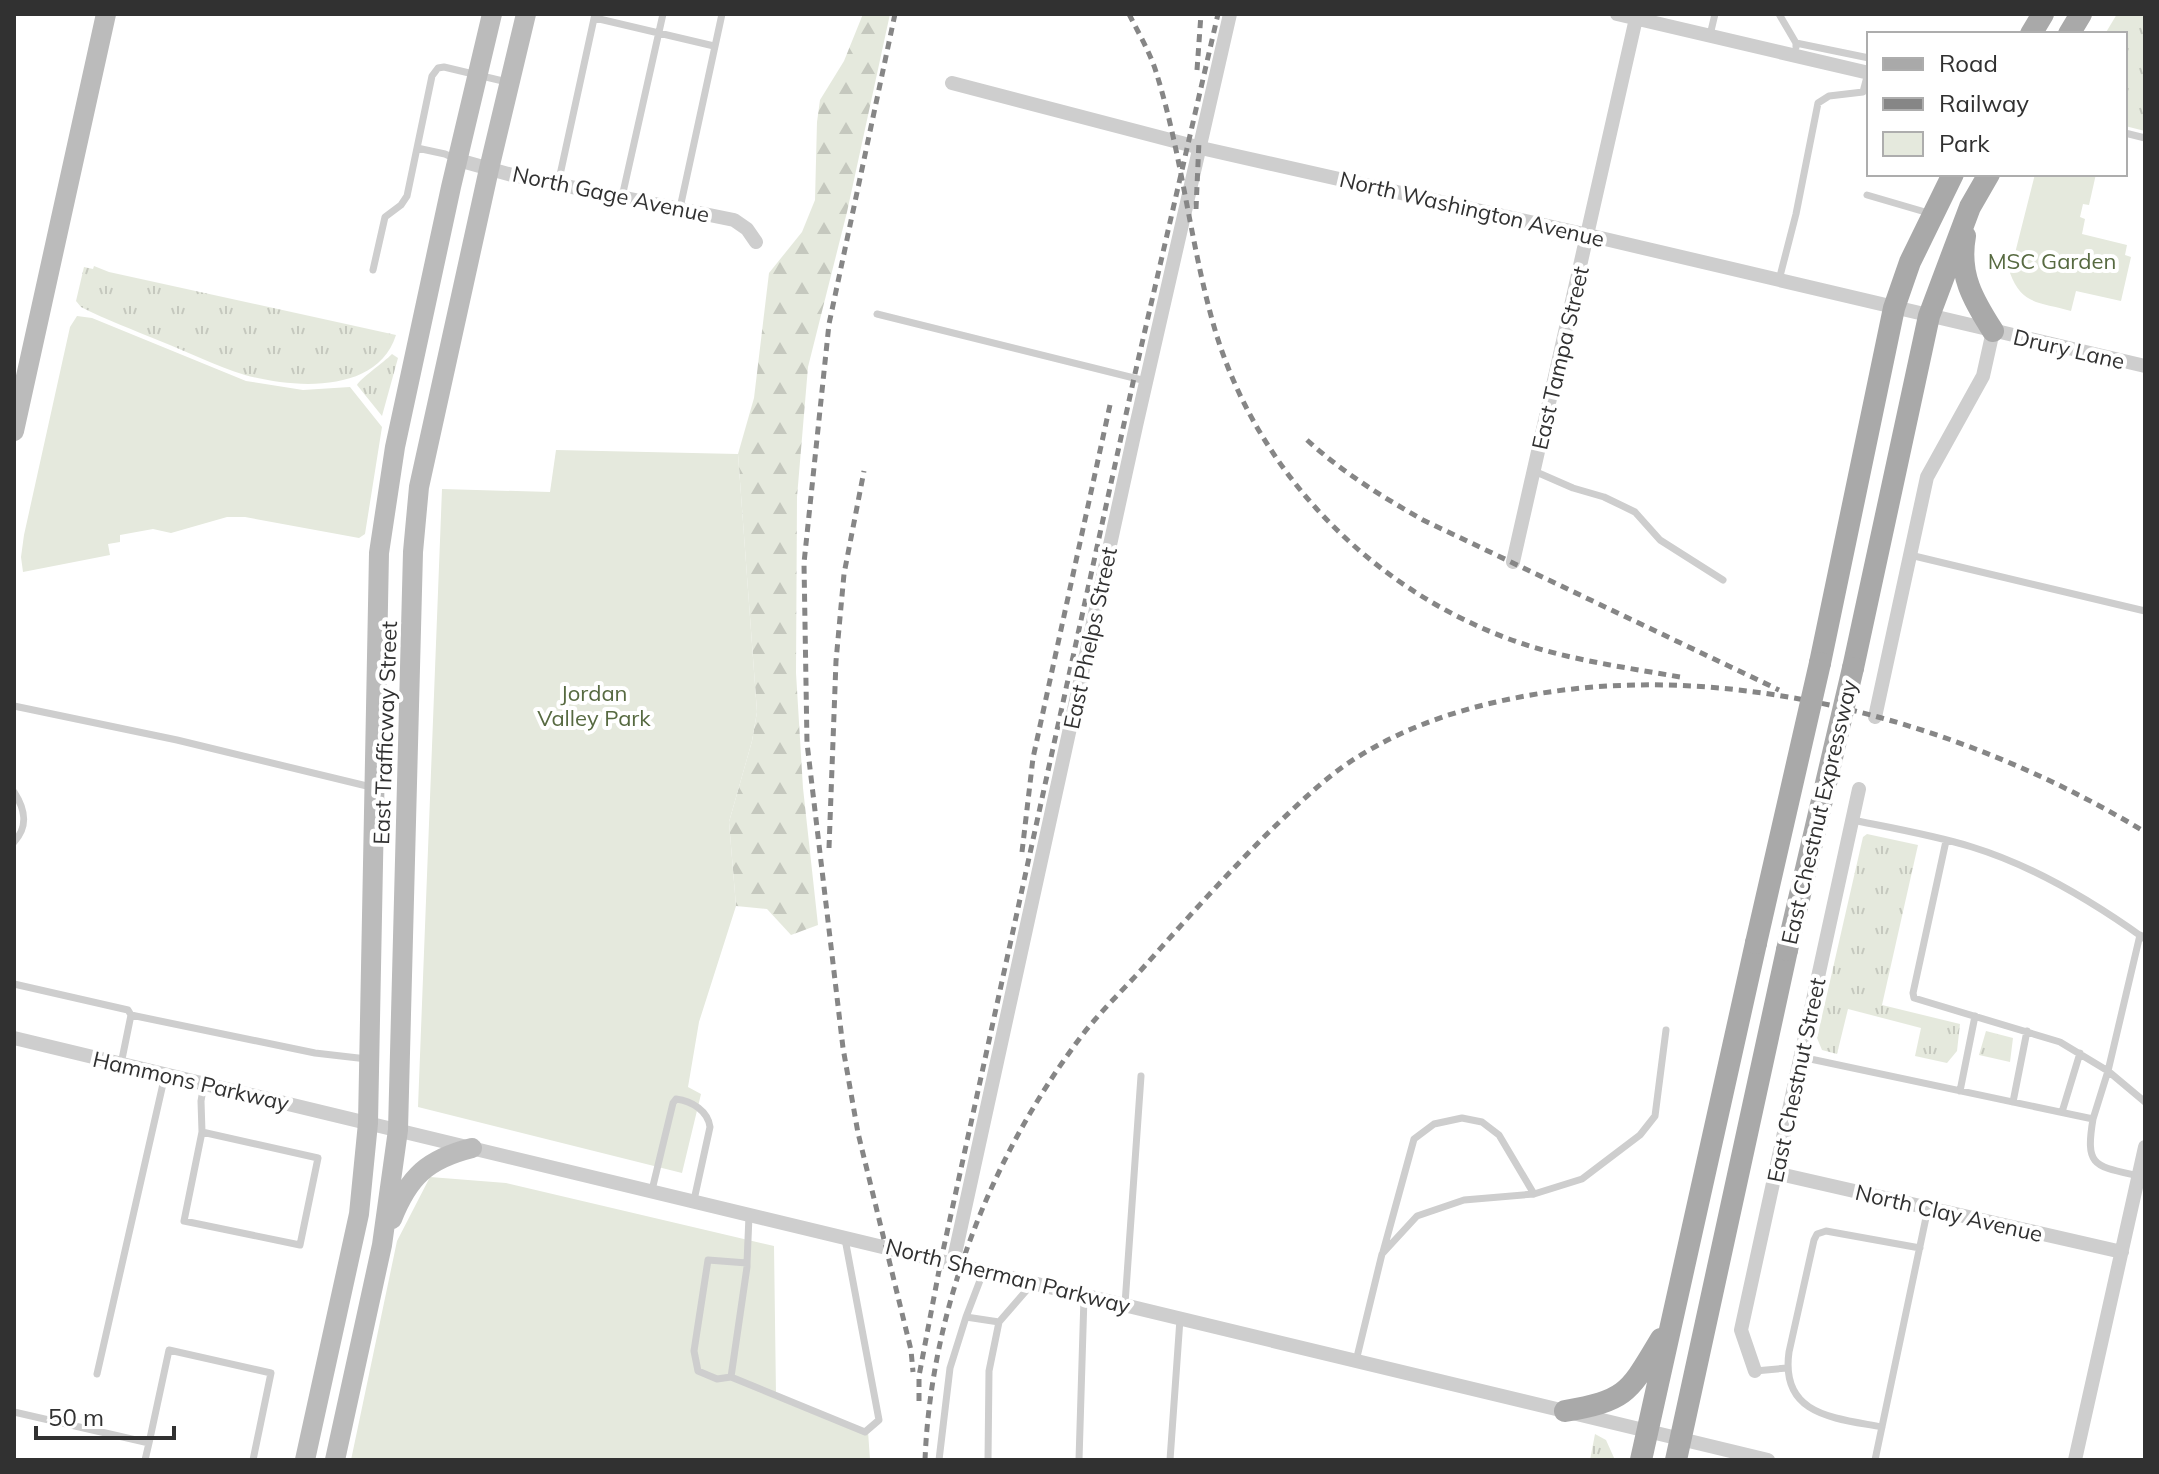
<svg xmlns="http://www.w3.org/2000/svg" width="2159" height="1474" font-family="Mulish,sans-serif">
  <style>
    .grass { fill: url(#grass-tufts) }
    .forest { fill: url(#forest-firs) }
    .green { fill: #e5e9dd }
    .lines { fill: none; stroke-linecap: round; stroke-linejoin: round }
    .lane { stroke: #cecece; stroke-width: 7 }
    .street { stroke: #cecece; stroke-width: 14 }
    .secondary { stroke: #bbb; stroke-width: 20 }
    .primary { stroke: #a9a9a9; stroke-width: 22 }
    .rail { stroke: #868686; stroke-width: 5; stroke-dasharray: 8 6; stroke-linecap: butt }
    .primary-bridge { stroke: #a9a9a9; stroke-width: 22 }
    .labels { text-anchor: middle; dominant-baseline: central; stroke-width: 8; stroke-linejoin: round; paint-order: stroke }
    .street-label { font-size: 22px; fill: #313131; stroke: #fff }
    .park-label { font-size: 22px; fill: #576a41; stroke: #fff }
  </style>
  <defs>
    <pattern id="grass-tufts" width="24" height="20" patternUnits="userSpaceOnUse" patternTransform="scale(2)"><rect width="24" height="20" fill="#e5e9dd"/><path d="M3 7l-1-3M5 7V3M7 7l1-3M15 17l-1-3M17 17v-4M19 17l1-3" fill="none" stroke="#c5c8be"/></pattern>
    <pattern id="forest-firs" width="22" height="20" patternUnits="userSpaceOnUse" patternTransform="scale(2)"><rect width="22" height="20" fill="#e5e9dd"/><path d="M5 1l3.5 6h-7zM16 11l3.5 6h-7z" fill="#c5c8be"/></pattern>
  </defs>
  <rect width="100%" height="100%" fill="#fff"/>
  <!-- grass -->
  <path class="grass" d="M 2117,14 L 2145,14 L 2145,131 L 2125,126 L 2125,34 L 2105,34 Z
    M 94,266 L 109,272 L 396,335 C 377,395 292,388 245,375 C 216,366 188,352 160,341 C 134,330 106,320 81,307 L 76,301 L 84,267 L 93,269 Z
    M 392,354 L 398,358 L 382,416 L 357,385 C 361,378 383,363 392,354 Z
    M 1867,834 L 1918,845 L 1882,1005 L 1960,1024 L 1957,1051 L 1947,1063 L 1915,1056 L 1921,1028 L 1848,1009 L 1837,1054 L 1822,1050 L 1817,1038 L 1863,837 Z
    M 1986,1031 L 2013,1038 L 2010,1062 L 1979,1055 Z
    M 1595,1434 L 1606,1440 L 1615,1460 L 1590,1460 Z"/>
  <!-- forest -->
  <path class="forest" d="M 863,14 L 890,14 L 847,212 L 808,367 L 797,497 L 796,673 L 803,788 L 818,925 L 791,935 L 767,909 L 736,906 L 729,822 L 752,741 L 757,712 L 738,454 L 754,398 L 769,273 L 802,232 L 815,200 L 817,122 L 820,100 L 844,61 Z"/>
  <!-- green -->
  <path class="green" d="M 2035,174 L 2096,174 L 2089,205 L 2083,204 L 2080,217 L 2085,219 L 2082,234 L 2127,245 L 2125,255 L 2131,257 L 2121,301 L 2076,291 L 2071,311 C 2041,302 2022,306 2010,273 Z
    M 77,316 L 92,318 L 246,381 L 303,390 L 350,387 L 382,427 L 365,534 L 359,538 L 245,517 L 227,517 L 171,533 L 153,529 L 120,535 L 120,542 L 108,544 L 110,555 L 23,572 L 21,557 L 24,535 L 70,327 Z
    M 556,450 L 738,454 L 757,712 L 752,741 L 729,822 L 736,906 L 699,1022 L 688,1087 L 701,1094 L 682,1173 L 418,1107 L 442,489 L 550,492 Z
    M 430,1177 L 506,1183 L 774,1246 L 776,1395 L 868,1431 L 870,1460 L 351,1460 L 397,1241 Z"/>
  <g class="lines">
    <!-- lane -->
    <path class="lane" d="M 1779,14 L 1796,43 L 1796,47
      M 595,18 L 714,46
      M 1710,35 L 1715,14
      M 1796,43 L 1869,58
      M 2125,133 L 2145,138
      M 417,148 L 445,154 L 456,159
      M 558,184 L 595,14
      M 1867,195 L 1932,214
      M 622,197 L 663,14
      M 680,208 L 722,14
      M 373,270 L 385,217 L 401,205 L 407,196 L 432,76 L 438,68 L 444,67 L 507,82
      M 1779,280 L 1796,214 L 1818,103 L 1829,96 L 1863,92 L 1868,73
      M 877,314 L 1146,381
      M 1534,471 L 1573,488 L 1604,497 L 1635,512 L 1660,540 L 1723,580
      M 1910,555 L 2145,611
      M 14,706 L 177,740 L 371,787
      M 14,792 C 25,809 29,826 14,842
      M 1852,820 C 1892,828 1933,835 1972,847 C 2034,866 2092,901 2145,939
      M 1946,841 L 1913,993 L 1914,998 L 2060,1042 L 2108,1071 L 2145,1102
      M 14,984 L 128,1010 L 131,1015 L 121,1064
      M 131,1015 L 315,1053 L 367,1059
      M 1801,1057 L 2093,1119 C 2085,1167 2094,1166 2139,1176
      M 1960,1091 L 1975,1016
      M 2013,1102 L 2027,1031
      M 2062,1112 L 2080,1053
      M 2093,1119 L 2108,1071 L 2140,935
      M 202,1132 L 318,1158 L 300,1245 L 184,1221 L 202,1132 L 201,1101 L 204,1084
      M 652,1190 L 673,1103 L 676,1099 C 692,1101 708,1111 710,1127 L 694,1200
      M 1383,1252 L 1414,1139 L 1434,1124 L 1462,1118 L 1482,1122 L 1499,1135 L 1534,1194
      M 747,1263 L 708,1260 L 694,1351 L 698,1371 L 717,1379 L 731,1377 L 747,1267 L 747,1263 L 749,1216
      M 1125,1304 L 1141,1076
      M 966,1317 L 999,1322
      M 1356,1361 L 1382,1254 L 1417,1216 L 1464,1200 L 1534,1194 L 1582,1179 L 1640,1135 L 1655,1116 L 1666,1030
      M 1755,1371 L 1787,1368
      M 97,1374 L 165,1075
      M 731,1377 L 865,1432 L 879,1420 L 845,1239
      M 14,1412 L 149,1443 L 145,1460
      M 1882,1427 C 1835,1418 1780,1416 1789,1352 L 1814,1240 L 1817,1234 L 1826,1231 L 1920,1248
      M 149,1443 L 169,1350 L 271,1373 L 253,1460
      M 939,1460 L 950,1368 L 966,1317 L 984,1270
      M 988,1460 L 989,1371 L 999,1322 L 1032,1284
      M 1079,1460 L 1084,1297
      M 1170,1460 L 1180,1319
      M 1875,1460 L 1928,1208"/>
    <!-- street -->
    <path class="street" d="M 1617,14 L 1869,73
      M 952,83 L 1201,148 L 1588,235 L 2145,366
      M 458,160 L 512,175 L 734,220 L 747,229 L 756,242
      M 1513,562 L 1637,14
      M 1875,717 L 1927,477 L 1983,376 L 1993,331
      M 14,1038 L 1768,1460
      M 1775,1173 L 2122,1252
      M 953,1263 L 1136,426 L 1230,14
      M 1755,1371 L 1741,1330 L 1859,789
      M 2075,1460 L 2145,1147"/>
    <!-- secondary -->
    <path class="secondary" d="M 14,431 L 106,14
      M 392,1219 C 409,1176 428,1159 472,1148
      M 305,1460 L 359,1214 L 368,1123 L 379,553 L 395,447 L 451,187 L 492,14
      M 335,1460 L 382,1245 L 398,1130 L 413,552 L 419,487 L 489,169 L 526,14"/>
    <!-- primary -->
    <path class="primary" d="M 2031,34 L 2043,14
      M 2069,34 L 2081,14
      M 1965,236 C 1958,274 1973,300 1993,331
      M 1820,663 L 1894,308 L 1910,262 L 1953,174
      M 1853,668 L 1929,316 L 1970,207 L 1989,174
      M 1565,1411 C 1628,1400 1629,1392 1661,1339
      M 1641,1460 L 1756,943
      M 1676,1460 L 1787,950"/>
    <!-- rail -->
    <path class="rail" d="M 895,14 L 829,324 L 804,563 L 807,743 L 843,1048 L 858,1133 L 911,1350 L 913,1372
      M 1129,14 C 1139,34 1151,54 1157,75 C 1182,156 1190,241 1213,323 C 1254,469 1367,586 1509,639 C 1563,659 1623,667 1680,677
      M 1197,70 L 1201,14
      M 1196,209 L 1199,141
      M 1307,440 C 1342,472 1381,496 1423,520 L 1779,690
      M 829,848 L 836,661 L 844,574 L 864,471
      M 1022,852 L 1033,758 L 1110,405
      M 919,1401 L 919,1376 L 941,1260 L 1134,378 L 1218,14
      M 925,1460 C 931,1310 990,1158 1080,1038 C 1098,1014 1121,992 1142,969 C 1183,923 1224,877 1268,833 C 1292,810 1316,786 1344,766 C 1396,730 1454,710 1515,698 C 1725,655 1964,722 2145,832"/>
    <!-- primary-bridge -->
    <path class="primary-bridge" d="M 1756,943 L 1820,663
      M 1787,950 L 1853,668"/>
  </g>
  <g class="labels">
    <!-- street labels -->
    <g class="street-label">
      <text transform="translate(611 194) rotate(12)">North Gage Avenue</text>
      <text transform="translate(1472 209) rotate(13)">North Washington Avenue</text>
      <text transform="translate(2069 349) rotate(13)">Drury Lane</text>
      <text transform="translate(1560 358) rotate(-77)">East Tampa Street</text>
      <text transform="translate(1090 638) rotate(-78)">East Phelps Street</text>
      <text transform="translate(385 733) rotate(-88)">East Trafficway Street</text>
      <text transform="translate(1819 812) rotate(-77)">East Chestnut Expressway</text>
      <text transform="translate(1796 1080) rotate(-78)">East Chestnut Street</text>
      <text transform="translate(191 1081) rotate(13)">Hammons Parkway</text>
      <text transform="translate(1949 1213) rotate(13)">North Clay Avenue</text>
      <text transform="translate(1008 1276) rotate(14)">North Sherman Parkway</text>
    </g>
    <!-- park labels -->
    <g class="park-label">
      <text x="2052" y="261">MSC Garden</text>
      <text x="594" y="693">Jordan<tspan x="594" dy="25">Valley Park</tspan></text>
    </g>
  </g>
  <!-- border -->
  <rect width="2159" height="1474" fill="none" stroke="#313131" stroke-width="32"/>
  <!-- legend -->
  <rect x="1867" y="32" width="260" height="144" fill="#ffffff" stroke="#adadad" stroke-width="2"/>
  <rect x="1883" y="58" width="40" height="12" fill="#a9a9a9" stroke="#adadad" stroke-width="2"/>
  <text x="1939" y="72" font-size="24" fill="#313131">Road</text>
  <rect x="1883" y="98" width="40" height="12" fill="#868686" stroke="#adadad" stroke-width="2"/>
  <text x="1939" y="112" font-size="24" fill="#313131">Railway</text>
  <rect x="1883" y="132" width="40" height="24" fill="#e5e9dd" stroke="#adadad" stroke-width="2"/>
  <text x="1939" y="152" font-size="24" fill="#313131">Park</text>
  <!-- scale -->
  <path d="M36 1426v12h138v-12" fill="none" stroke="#313131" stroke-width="4"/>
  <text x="48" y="1426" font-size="24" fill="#313131" stroke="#ffffff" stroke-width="6" paint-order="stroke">50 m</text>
</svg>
